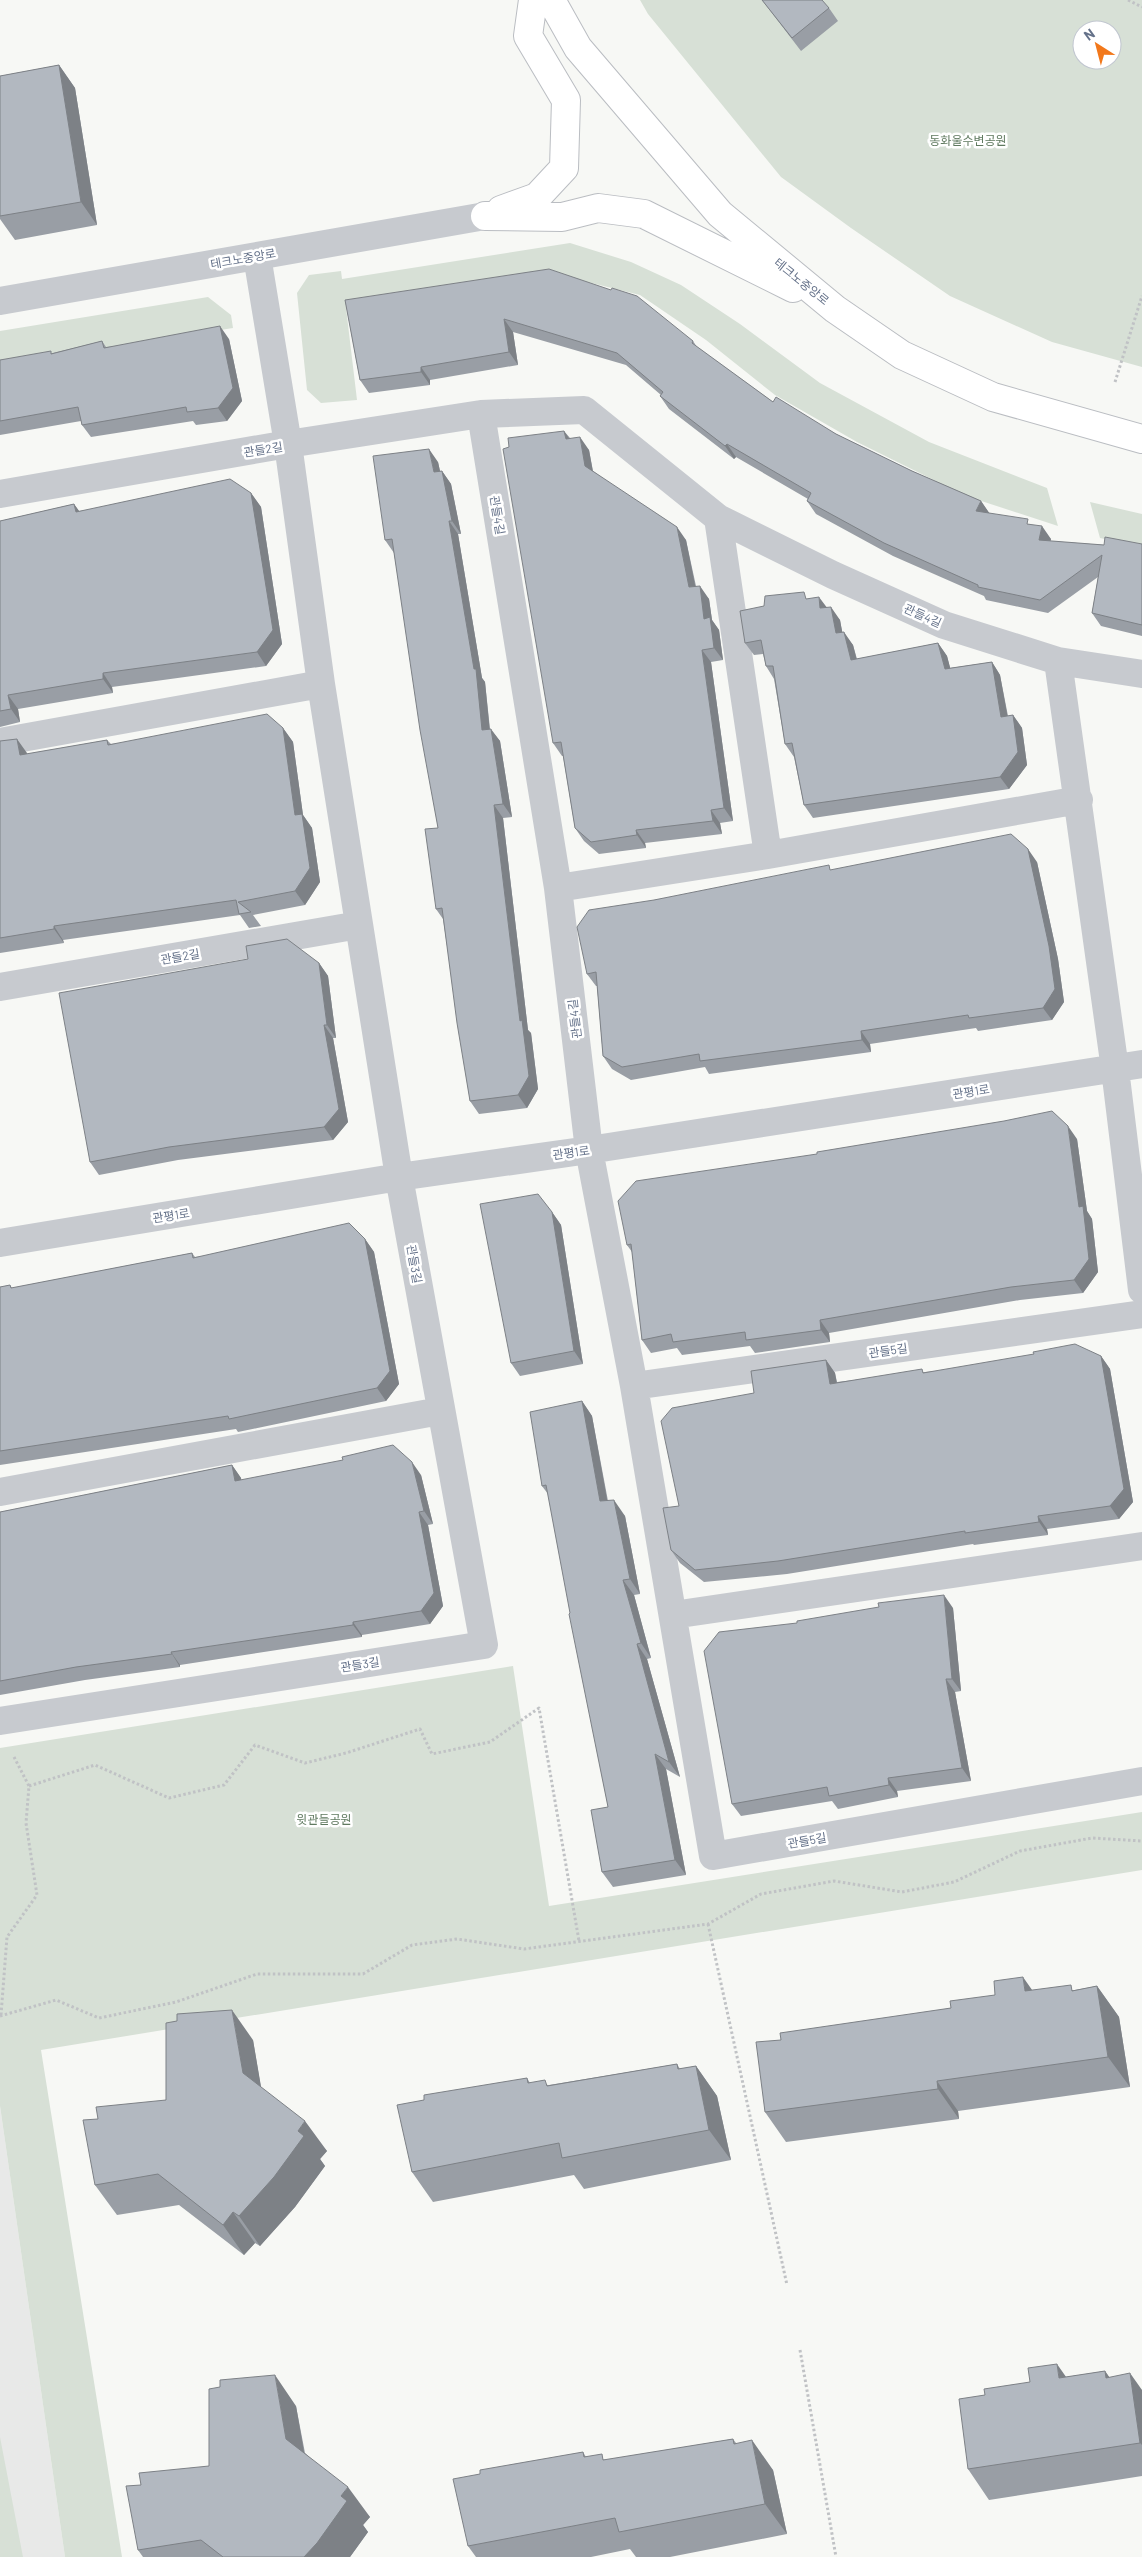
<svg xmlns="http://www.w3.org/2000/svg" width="1142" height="2557" font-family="Barlow,'Noto Sans KR',sans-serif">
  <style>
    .built { fill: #e8e9e8 }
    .green { fill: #d7e0d6; fill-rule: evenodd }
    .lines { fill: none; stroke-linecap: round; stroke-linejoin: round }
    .major-casing { stroke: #babdc2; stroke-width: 30 }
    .path { stroke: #c0c2c5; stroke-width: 3; stroke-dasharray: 2.5 2.5; stroke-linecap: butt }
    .minor { stroke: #c7cacf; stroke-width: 28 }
    .major { stroke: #fff; stroke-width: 28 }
    .wall { fill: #999ea5 }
    .shaded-wall { fill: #7d8186 }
    .building { fill: #b2b8c0; stroke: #7d8186 }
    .labels { text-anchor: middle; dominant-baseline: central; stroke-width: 5; stroke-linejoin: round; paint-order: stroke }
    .park-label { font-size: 12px; fill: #607a60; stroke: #fff }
    .street-label { font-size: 12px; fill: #647189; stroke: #fff }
  </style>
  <rect width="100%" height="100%" fill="#f7f8f5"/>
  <!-- built -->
  <path class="built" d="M 0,2106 L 65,2557 L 0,2557 Z"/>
  <!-- green -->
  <path class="green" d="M 640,0 L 1142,0 L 1142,367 L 1052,342 L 950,296 L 851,228 L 781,177 L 648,14 ZM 1082,30 L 1112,30 L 1112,60 L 1082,60 Z
    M 570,243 L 631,262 L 681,285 L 740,324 L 820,383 L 929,442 L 1047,488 L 1058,526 L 966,496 L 857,442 L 775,395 L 706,340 L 640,295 L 559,275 L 346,308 L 357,400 L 321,403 L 307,390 L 297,293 L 309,275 L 341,271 L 342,279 Z
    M 208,297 L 231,315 L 233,328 L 0,365 L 0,331 Z
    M 1090,502 L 1142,514 L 1142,547 L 1100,538 Z
    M 513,1666 L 549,1906 L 1142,1812 L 1142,1870 L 41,2050 L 122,2557 L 65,2557 L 0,2106 L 0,1748 Z
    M 0,2437 L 23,2557 L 0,2557 Z"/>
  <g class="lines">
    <defs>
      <path id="major" d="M 551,0 L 578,48 L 720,214 L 835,309 L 902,355 L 993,397 L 1142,439
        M 501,210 L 537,197 L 564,168 L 566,100 L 528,36 L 533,0
        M 485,216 L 562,217 L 598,208 L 644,214 L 793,288"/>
    </defs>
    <!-- major casing -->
    <use href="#major" class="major-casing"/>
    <!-- path -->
    <path class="path" d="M 1128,0 L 1142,7
      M 1115,382 L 1142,296
      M 29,1786 L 95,1765 L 169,1798 L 224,1785 L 255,1745 L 305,1763 L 346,1753 L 420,1729 L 432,1754 L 490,1742 L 539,1708 L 579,1941
      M 708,1924 L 787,2285
      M 1,2015 L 7,1937 L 37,1895 L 26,1823 L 29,1786 L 14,1757
      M 0,2016 L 56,2000 L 99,2018 L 176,2002 L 257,1974 L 363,1974 L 412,1945 L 457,1939 L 524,1949 L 708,1924 L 761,1894 L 834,1881 L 902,1892 L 954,1882 L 1020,1851 L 1092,1838 L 1142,1841
      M 800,2350 L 836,2557"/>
    <!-- minor -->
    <path class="minor" d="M 0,301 L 485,216
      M 481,414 L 558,888 L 589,1150 L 634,1386 L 713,1856 L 1142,1781
      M 0,494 L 288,444 L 481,414 L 584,410 L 718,518 L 833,575 L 944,625 L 1058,661 L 1142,674
      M 718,518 L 768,855
      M 1058,661 L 1115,1069 L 1142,1290
      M 0,742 L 321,684
      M 558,888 L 768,855 L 1079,800
      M 0,987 L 359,925
      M 0,1243 L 399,1177 L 589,1150 L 1142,1064
      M 634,1386 L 1142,1314
      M 0,1492 L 440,1411
      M 673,1615 L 1142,1546
      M 0,1721 L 484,1645 L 399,1177 L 321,684 L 288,444 L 257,256"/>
    <!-- major -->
    <use href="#major" class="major"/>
  </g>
  <!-- wall -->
  <path class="wall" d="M 762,0 L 829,8 L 838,21 L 801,51 Z
    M 59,65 L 75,88 L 97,225 L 15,240 L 0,219 L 0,76 Z
    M 345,300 L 693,341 L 697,347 L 773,402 L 836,434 L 912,471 L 981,501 L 989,513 L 1031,525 L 1051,539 L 1050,541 L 1104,545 L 1142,544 L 1142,636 L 1101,626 L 1092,613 L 1098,577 L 1048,613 L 986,600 L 984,596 L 893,556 L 816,514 L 807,501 L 808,499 L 736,457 L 734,459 L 669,409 L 660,396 L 661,395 L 626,365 L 513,332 L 518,365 L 430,380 L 430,385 L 369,393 L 360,380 Z
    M 229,339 L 242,401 L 227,421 L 196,425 L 193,421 L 91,437 L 82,425 L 81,421 L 0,435 L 0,360 L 53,353 L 102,341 L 106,347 Z
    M 564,431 L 570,438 L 589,450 L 593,471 L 686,540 L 696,586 L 709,599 L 712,620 L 719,630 L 723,660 L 711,662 L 733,821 L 720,823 L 722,834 L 645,843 L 646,848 L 599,854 L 584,841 L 575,828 L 563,756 L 562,756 L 553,743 Z
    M 438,462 L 440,471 L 442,471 L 451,484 L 461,534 L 458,534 L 482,678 L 485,682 L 490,729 L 500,741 L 512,817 L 503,818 L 528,1030 L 531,1033 L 538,1089 L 527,1108 L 479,1114 L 470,1101 L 443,919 L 436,909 L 438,828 L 394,553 L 385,540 Z
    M 251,493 L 261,507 L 282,644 L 266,666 L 112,687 L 113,693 L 18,709 L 20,722 L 0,727 L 0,521 L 74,504 L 79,511 Z
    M 809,599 L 827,608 L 840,620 L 842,632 L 853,645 L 857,659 L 938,643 L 947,656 L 950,668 L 992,662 L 1000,675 L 1008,716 L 1013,715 L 1022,728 L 1027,765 L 1009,789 L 813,818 L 804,805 L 794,757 L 785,744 L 774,679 L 766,666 L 763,654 L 754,655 L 745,643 Z
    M 283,728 L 293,742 L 303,815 L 312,828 L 320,882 L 305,905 L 253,915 L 261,926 L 249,928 L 240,915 L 63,940 L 64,943 L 0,953 L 0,741 L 27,754 L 107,740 L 111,744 Z
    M 1037,862 L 1058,959 L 1064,1002 L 1052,1020 L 978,1031 L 976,1028 L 870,1044 L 871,1052 L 709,1074 L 705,1067 L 631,1080 L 612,1069 L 603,1056 L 597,986 L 596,986 L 587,974 L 654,900 L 833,870 Z
    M 319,963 L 328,976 L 336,1038 L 333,1038 L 348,1122 L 333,1140 L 178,1160 L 99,1175 L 90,1162 Z
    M 1077,1139 L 1087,1211 L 1092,1219 L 1098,1272 L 1083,1293 L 1020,1300 L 829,1333 L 830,1342 L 755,1353 L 750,1346 L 682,1355 L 677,1348 L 651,1353 L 642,1340 L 632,1252 L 627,1245 Z
    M 552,1212 L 561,1225 L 583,1364 L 520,1376 L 511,1363 Z
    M 365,1239 L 374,1252 L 399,1384 L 386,1401 L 238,1432 L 236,1429 L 0,1465 L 0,1287 L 10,1285 L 12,1288 L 192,1253 L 195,1257 Z
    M 1101,1356 L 1110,1369 L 1133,1502 L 1119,1519 L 1047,1529 L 1048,1535 L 974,1545 L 973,1544 L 787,1574 L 704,1582 L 680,1563 L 671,1550 L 679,1506 L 754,1393 L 826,1360 L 835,1373 L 837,1382 L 925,1372 Z
    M 582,1401 L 592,1416 L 608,1501 L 625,1516 L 640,1594 L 634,1595 L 651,1658 L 647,1659 L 680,1777 L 666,1769 L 686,1875 L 613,1887 L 602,1872 L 608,1807 L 548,1494 L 542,1486 Z
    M 232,1465 L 241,1478 L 241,1480 L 421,1475 L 433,1524 L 428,1525 L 443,1606 L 430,1624 L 362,1635 L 362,1637 L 180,1665 L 180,1667 L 85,1680 L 0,1695 L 0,1512 Z
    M 953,1608 L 961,1691 L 955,1692 L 971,1781 L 897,1791 L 898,1797 L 838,1809 L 832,1801 L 741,1816 L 732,1804 Z
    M 1097,1986 L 1119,2017 L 1130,2087 L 958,2111 L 959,2119 L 786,2142 L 765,2112 L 781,2040 L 951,2008 L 1032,1990 L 1075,1990 Z
    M 253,2040 L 261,2088 L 327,2151 L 320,2159 L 325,2166 L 295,2207 L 260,2246 L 255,2243 L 244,2255 L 179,2205 L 117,2215 L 95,2185 L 98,2119 L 166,2100 Z
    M 677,2064 L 680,2069 L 696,2066 L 717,2096 L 731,2160 L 584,2189 L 574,2175 L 433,2202 L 412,2172 L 424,2100 L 527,2078 L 530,2083 L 549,2085 Z
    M 1105,2371 L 1109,2377 L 1142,2390 L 1142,2476 L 989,2500 L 968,2469 L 1066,2377 Z
    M 296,2406 L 305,2453 L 370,2517 L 363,2525 L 368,2532 L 350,2557 L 143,2557 L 138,2550 L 209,2466 Z
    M 733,2439 L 736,2443 L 773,2470 L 787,2534 L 670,2557 L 636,2557 L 630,2549 L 591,2557 L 476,2557 L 468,2546 L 480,2474 L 583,2452 L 586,2457 L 606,2460 Z"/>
  <!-- shaded-wall -->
  <path class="shaded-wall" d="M 59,65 L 75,88 L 97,225 L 81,202 Z
    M 504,319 L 513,332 L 518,365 L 509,352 Z
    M 220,326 L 229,339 L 242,401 L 227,421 L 218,408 Z
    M 421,367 L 430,380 L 430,385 L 421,372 Z
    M 564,431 L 573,444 L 566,439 Z
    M 580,437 L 589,450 L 594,478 L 585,466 Z
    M 727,444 L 736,457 L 734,459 L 725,446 Z
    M 429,449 L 438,462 L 443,485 L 434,472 Z
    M 442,471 L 451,484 L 461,534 L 452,521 Z
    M 251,493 L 261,507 L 282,644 L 266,666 L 257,652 Z
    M 981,501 L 990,514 L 976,511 Z
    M 74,504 L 84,518 L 76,512 Z
    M 449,521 L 458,534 L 482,678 L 485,682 L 491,743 L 482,730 L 474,669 Z
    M 1042,526 L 1051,539 L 1048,553 L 1039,540 Z
    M 677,527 L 686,540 L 698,600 L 689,587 Z
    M 700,586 L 709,599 L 712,620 L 719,630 L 723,660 L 714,648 L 704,619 Z
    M 819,597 L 828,609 L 820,608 Z
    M 831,607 L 840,620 L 845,646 L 836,633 Z
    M 844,632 L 853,645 L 860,673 L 851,660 Z
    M 938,643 L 947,656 L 954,682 L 945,669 Z
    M 702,650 L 711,662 L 733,821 L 724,808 Z
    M 992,662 L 1000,675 L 1010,730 L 1001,717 Z
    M 103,673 L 112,687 L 113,693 L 103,679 Z
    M 8,695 L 18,709 L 20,722 L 11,709 Z
    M 1013,715 L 1022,728 L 1027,765 L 1009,789 L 1000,777 Z
    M 283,728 L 293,742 L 303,815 L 312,828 L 320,882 L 305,905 L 295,891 L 295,815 Z
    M 491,729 L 500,741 L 512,817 L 503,804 Z
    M 17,739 L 27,753 L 30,768 L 20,755 Z
    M 494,805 L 503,818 L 528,1030 L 531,1033 L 538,1089 L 527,1108 L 518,1095 L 520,1021 Z
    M 711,810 L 720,823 L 722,834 L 713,821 Z
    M 636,830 L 645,843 L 646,848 L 637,835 Z
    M 1028,849 L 1037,862 L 1058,959 L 1064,1002 L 1052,1020 L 1043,1008 Z
    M 54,926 L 63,940 L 64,943 L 54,929 Z
    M 319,963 L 328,976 L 336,1038 L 327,1025 Z
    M 324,1025 L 333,1038 L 348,1122 L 333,1140 L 324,1127 Z
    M 861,1031 L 870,1044 L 871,1052 L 862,1040 Z
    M 1068,1126 L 1077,1139 L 1087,1211 L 1092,1219 L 1098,1272 L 1083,1293 L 1074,1280 L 1079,1207 Z
    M 552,1212 L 561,1225 L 583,1364 L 574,1351 Z
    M 365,1239 L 374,1252 L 399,1384 L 386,1401 L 377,1388 Z
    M 820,1320 L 829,1333 L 830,1342 L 821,1330 Z
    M 1101,1356 L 1110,1369 L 1133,1502 L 1119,1519 L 1110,1506 Z
    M 826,1360 L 835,1373 L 839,1396 L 830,1384 Z
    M 582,1401 L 592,1416 L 610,1516 L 600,1501 Z
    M 412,1462 L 421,1475 L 433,1524 L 424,1511 Z
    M 232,1465 L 241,1478 L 244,1494 L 235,1481 Z
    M 614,1500 L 625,1516 L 640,1594 L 630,1579 Z
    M 419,1512 L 428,1525 L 443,1606 L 430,1624 L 421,1611 Z
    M 1038,1516 L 1047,1529 L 1048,1535 L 1039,1522 Z
    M 623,1580 L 634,1595 L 651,1658 L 641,1643 Z
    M 944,1595 L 953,1608 L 961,1691 L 952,1679 Z
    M 353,1622 L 362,1635 L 362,1637 L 353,1625 Z
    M 637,1644 L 647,1659 L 680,1777 L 669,1762 Z
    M 171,1652 L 180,1665 L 180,1667 L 172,1654 Z
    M 946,1679 L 955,1692 L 971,1781 L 962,1768 Z
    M 655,1754 L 666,1769 L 686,1875 L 675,1860 Z
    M 888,1778 L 897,1791 L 898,1797 L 889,1785 Z
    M 1023,1977 L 1044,2007 L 1025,1991 Z
    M 1097,1986 L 1119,2017 L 1130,2087 L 1108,2057 Z
    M 232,2010 L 253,2040 L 264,2104 L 243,2073 Z
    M 696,2066 L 717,2096 L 731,2160 L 709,2130 Z
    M 937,2081 L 958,2111 L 959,2119 L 938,2089 Z
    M 305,2121 L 327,2151 L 320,2159 L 325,2166 L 295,2207 L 260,2246 L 239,2216 L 298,2131 Z
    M 233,2212 L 255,2243 L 244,2255 L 223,2225 Z
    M 1057,2364 L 1078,2394 L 1059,2378 Z
    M 1105,2371 L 1126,2401 L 1106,2378 Z
    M 1130,2373 L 1142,2390 L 1142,2445 L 1140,2443 Z
    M 275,2375 L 296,2406 L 307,2469 L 286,2439 Z
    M 752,2440 L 773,2470 L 787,2534 L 765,2504 Z
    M 348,2487 L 370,2517 L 363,2525 L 368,2532 L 350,2557 L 304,2557 L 341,2496 Z"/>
  <!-- building -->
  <path class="building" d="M 762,0 L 822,0 L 829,8 L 792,38 Z
    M 59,65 L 81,202 L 0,216 L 0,76 Z
    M 549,269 L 611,290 L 612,288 L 637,296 L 693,341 L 692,343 L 773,402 L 776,397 L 836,434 L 912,471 L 981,501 L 976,511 L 1028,519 L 1027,524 L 1042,526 L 1039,540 L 1104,545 L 1105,537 L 1142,544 L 1142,625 L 1092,613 L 1102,555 L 1040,600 L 978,587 L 978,585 L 884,543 L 807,501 L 811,493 L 727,444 L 725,446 L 660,396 L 663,392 L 617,353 L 504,319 L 509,352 L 421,367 L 421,372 L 360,380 L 345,300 Z
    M 220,326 L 233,388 L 218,408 L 187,412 L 186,407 L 82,425 L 78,407 L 0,421 L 0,360 L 51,351 L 51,354 L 102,341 L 104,348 Z
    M 564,431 L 566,439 L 580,437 L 585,466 L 677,527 L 689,587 L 700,586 L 704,619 L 710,617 L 714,648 L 702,650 L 724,808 L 711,810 L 713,821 L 636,830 L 637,835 L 591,842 L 575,828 L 561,742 L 553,743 L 503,449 L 509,447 L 508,438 Z
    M 429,449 L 434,472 L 442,471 L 452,521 L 449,521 L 474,669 L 476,669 L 482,730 L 491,729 L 503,804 L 494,805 L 520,1021 L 522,1020 L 529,1076 L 518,1095 L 470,1101 L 457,1023 L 442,908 L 436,909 L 425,829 L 438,828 L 420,730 L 392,539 L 385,540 L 373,456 Z
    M 230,479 L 251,493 L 273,630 L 257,652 L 103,673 L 103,679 L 8,695 L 11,709 L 0,711 L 0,521 L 74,504 L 76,512 Z
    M 804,592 L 806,599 L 819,597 L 820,608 L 831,607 L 836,633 L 844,632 L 851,660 L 938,643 L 945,669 L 992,662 L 1001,717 L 1013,715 L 1018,752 L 1000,777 L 804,805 L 792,743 L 785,744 L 773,666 L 766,666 L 761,640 L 745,643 L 740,611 L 764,606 L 765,596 Z
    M 267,714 L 283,728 L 295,815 L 302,814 L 310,868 L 295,891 L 238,902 L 251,912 L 239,914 L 236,900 L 54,926 L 54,929 L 0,938 L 0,741 L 17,739 L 20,755 L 107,740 L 108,745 Z
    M 1011,834 L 1028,849 L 1049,946 L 1055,989 L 1043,1008 L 969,1018 L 968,1015 L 861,1031 L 862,1040 L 700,1061 L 699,1054 L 622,1067 L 603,1056 L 596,972 L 587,974 L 577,927 L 589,910 L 654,900 L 829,865 L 830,870 Z
    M 287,939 L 319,963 L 327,1025 L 324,1025 L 339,1109 L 324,1127 L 169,1147 L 90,1162 L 59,993 L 248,959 L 246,946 Z
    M 1052,1111 L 1068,1126 L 1079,1207 L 1083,1206 L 1089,1259 L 1074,1280 L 1011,1287 L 820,1320 L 821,1330 L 746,1340 L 745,1332 L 673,1342 L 671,1334 L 642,1340 L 631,1244 L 627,1245 L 618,1201 L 636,1181 L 817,1154 L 817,1152 L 1004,1121 Z
    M 538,1194 L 552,1212 L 574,1351 L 511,1363 L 480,1204 Z
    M 349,1223 L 365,1239 L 390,1371 L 377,1388 L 229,1419 L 228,1416 L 0,1451 L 0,1287 L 10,1285 L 11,1288 L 192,1253 L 193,1258 Z
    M 1075,1344 L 1101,1356 L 1124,1489 L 1110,1506 L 1038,1516 L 1039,1522 L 965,1533 L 965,1531 L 778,1561 L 695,1570 L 671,1550 L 663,1508 L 679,1506 L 661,1421 L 672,1408 L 754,1393 L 751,1371 L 826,1360 L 830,1384 L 922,1369 L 923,1373 L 1034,1354 L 1033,1352 Z
    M 582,1401 L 600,1501 L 614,1500 L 630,1579 L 623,1580 L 641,1643 L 637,1644 L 669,1762 L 655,1754 L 675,1860 L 602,1872 L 591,1810 L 608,1807 L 569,1614 L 570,1613 L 546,1485 L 542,1486 L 530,1412 Z
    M 393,1445 L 412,1462 L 424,1511 L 419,1512 L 434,1593 L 421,1611 L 353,1622 L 353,1625 L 171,1652 L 172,1654 L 76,1667 L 0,1681 L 0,1512 L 232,1465 L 235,1481 L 343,1460 L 342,1457 Z
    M 944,1595 L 952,1679 L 946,1679 L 962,1768 L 888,1778 L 889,1785 L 829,1796 L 827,1787 L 732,1804 L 704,1651 L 719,1632 L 797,1623 L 797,1621 L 879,1607 L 878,1603 Z
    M 1023,1977 L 1025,1991 L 1071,1985 L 1072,1991 L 1097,1986 L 1108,2057 L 937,2081 L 938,2089 L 765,2112 L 756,2042 L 781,2040 L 780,2033 L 951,2008 L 950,2001 L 995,1995 L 994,1981 Z
    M 232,2010 L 243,2073 L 305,2121 L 298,2131 L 304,2136 L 274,2177 L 239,2216 L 233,2212 L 223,2225 L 158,2174 L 95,2185 L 83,2120 L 98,2119 L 96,2107 L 166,2100 L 166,2023 L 177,2021 L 177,2014 Z
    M 677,2064 L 678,2069 L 696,2066 L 709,2130 L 562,2158 L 559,2143 L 412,2172 L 397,2105 L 424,2100 L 424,2095 L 527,2078 L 528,2083 L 545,2080 L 547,2086 Z
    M 1057,2364 L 1059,2378 L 1105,2371 L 1106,2378 L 1130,2373 L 1140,2443 L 968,2469 L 959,2399 L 985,2395 L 984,2389 L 1030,2382 L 1028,2368 Z
    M 275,2375 L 286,2439 L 348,2487 L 341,2496 L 347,2501 L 317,2543 L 304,2557 L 223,2557 L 201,2540 L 138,2550 L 126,2486 L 141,2485 L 139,2473 L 209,2466 L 209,2389 L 220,2387 L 220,2380 Z
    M 733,2439 L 734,2444 L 752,2440 L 765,2504 L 619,2532 L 615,2518 L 468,2546 L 453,2479 L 480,2474 L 480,2470 L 583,2452 L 584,2457 L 602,2454 L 603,2460 Z"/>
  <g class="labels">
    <!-- park labels -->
    <g class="park-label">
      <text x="968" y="140">동화울수변공원</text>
      <text x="324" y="1819">윗관들공원</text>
    </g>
    <!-- street labels -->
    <g class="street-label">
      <text transform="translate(243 258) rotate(-10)">테크노중앙로</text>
      <text transform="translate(802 281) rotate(39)">테크노중앙로</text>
      <text transform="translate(263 449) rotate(-9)">관들2길</text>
      <text transform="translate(498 515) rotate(81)">관들4길</text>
      <text transform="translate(923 615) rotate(24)">관들4길</text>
      <text transform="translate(180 956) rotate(-10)">관들2길</text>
      <text transform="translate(574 1019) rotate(-97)">관들4길</text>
      <text transform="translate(971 1091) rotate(-9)">관평1로</text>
      <text transform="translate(571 1152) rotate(-8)">관평1로</text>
      <text transform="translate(171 1215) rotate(-9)">관평1로</text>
      <text transform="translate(415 1264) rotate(80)">관들3길</text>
      <text transform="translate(888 1350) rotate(-8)">관들5길</text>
      <text transform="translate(360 1664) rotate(-9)">관들3길</text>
      <text transform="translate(807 1840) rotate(-10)">관들5길</text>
    </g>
  </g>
  <!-- north arrow -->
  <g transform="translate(1097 45) rotate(324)"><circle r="24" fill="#ffffff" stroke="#c1c6d0"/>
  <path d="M0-4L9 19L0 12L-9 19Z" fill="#f2781b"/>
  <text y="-8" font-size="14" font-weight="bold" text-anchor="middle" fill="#647189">N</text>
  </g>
</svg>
